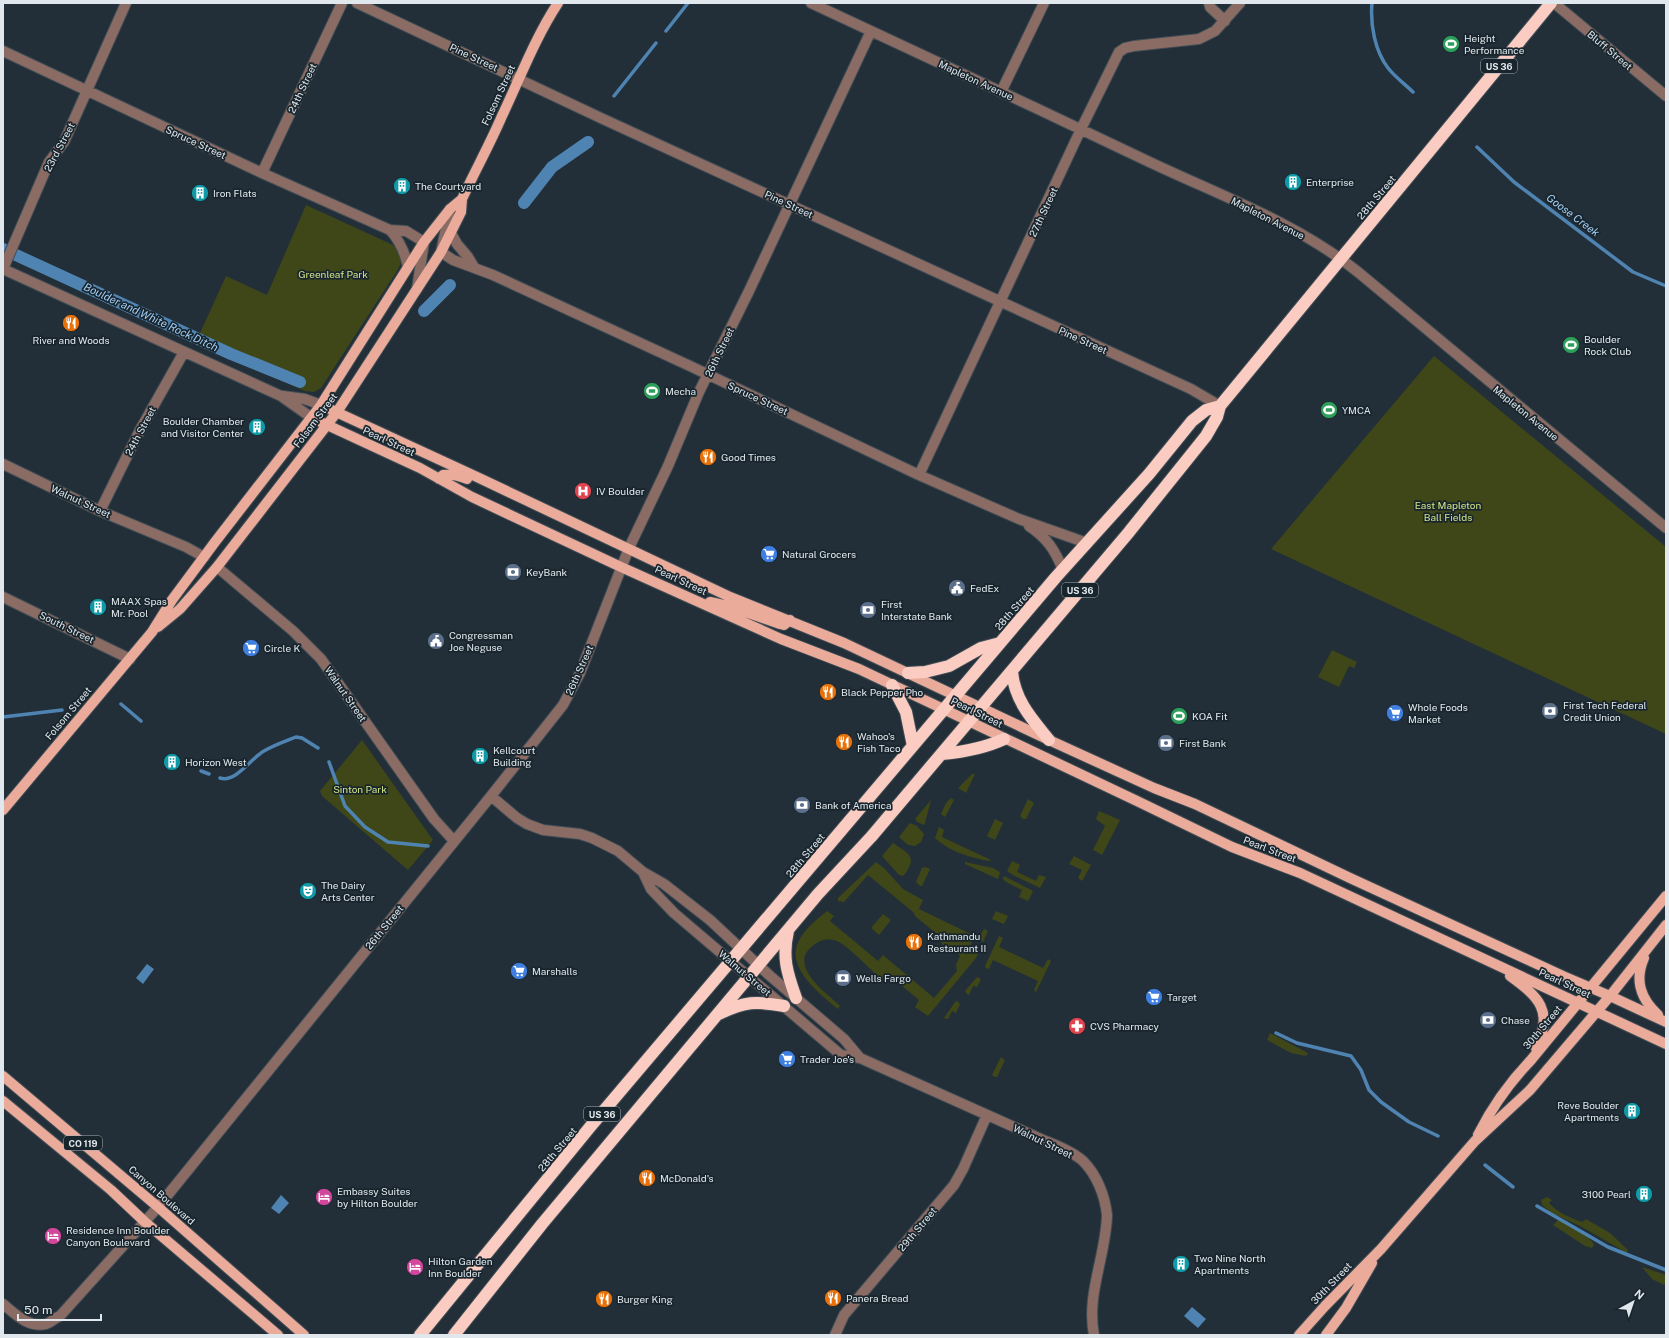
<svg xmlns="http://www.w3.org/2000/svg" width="1669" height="1338" font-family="'Public Sans',sans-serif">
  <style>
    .green { fill: #3f4718 }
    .water { fill: #4f84b2 }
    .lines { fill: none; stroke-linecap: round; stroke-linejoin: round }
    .stream { stroke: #4f84b2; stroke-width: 3.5 }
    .canal { stroke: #4f84b2; stroke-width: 12 }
    .minor-casing { stroke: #404d55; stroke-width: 12 }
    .major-casing { stroke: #404d55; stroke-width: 12 }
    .highway-casing { stroke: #404d55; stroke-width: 14 }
    .minor { stroke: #8b6c64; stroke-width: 10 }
    .major { stroke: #eaab9b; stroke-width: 10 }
    .highway { stroke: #fbccc1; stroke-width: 12 }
    .labels { text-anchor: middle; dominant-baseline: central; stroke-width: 3.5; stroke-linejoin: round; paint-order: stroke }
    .shield { fill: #19252d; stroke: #a4aeb4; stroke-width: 1 }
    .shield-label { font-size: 9px; font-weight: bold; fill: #e0e8ee }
    .poi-label { font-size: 10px; fill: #e0e8ee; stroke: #19252d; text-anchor: start }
    .street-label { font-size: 10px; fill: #e0e8ee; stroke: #19252d }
    .park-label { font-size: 10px; fill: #d1e485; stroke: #19252d }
    .water-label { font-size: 11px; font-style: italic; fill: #a2cef6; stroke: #19252d }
  </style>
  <rect width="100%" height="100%" fill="#222f38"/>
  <!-- green -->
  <path class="green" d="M 306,205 L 393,245 C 402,255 404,258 397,271 L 321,388 L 314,392 L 305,391 L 206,347 L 200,342 L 200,333 L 226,276 L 267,295 Z
    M 1434,356 L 1666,547 L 1666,734 L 1271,549 Z
    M 1332,650 L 1357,662 L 1354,668 L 1349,666 L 1339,687 L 1318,677 Z
    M 362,740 L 433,840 L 408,870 L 322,796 L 320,791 Z
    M 972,774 L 975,774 L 966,793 L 958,788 Z
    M 951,798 L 954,800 L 945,817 L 941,814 L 946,803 Z
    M 1028,799 L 1034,803 L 1026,819 L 1023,819 L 1020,816 Z
    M 931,800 L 925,823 L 924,825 L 917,822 L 915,819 Z
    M 1099,811 L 1120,820 L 1102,855 L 1093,850 L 1105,826 L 1096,819 Z
    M 995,819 L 1003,823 L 995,840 L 987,836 Z
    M 910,823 L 917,826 L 924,834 L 921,842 L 915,846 L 908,845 L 899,837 Z
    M 939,827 L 944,830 L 942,837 L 991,860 L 989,861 C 969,857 950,852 935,838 Z
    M 893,843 C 902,850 916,854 909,867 C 907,871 906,873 903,876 L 899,875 L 882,856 Z
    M 1074,856 L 1091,865 L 1082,881 L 1078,878 L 1082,870 L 1069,864 Z
    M 1012,861 L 1020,865 L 1017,872 L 1036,881 L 1039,875 L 1046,877 L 1040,888 L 1013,875 L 1007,871 Z
    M 876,862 L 884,868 L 903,889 L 923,900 L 919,909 L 979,938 L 984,929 L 988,931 L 983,942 L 974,938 L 970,946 L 979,951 L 976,958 L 928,1016 L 915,1007 L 919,1000 L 889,975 L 883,981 C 873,972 849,947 839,942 C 831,938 823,938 815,944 C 786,964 823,990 838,1004 L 840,1006 L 838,1009 C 822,996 788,970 797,945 C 802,931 815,921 827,911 L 834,916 L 830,921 L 878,961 L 883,955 L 934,998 L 957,971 L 956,965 L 960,956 L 954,949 L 948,950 L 937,938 L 937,934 L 916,917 L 913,912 L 868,875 L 844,902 L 838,901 L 838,898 Z
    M 965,862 L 993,868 L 1000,872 L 998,879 L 965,864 Z
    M 925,867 L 930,869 L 922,886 L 920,886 L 916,882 L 922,868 Z
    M 1004,876 L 1033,891 L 1028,901 L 1019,897 L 1022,890 L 1006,882 L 1003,879 Z
    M 996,911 L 1008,916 L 1004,924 L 992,919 Z
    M 883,914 L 891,920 L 879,935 L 871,928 Z
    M 999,936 L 1003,938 L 999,947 L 1043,968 L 1048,959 L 1051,961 L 1036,992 L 1034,990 L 1038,981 L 993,960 L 989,969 L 986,968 L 985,966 Z
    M 977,977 L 981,979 L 977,987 L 973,986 L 969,995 L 967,994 L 965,991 Z
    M 957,1001 L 960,1004 L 956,1013 L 952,1011 L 948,1019 L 944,1018 L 955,1002 Z
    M 1270,1033 L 1308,1053 L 1306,1056 L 1291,1053 L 1267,1040 Z
    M 1001,1057 L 1005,1060 L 997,1077 L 995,1077 L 992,1075 Z
    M 1547,1197 L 1552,1200 L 1549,1203 C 1557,1212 1570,1218 1582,1222 L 1586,1219 L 1610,1233 L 1628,1250 L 1627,1253 L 1582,1227 L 1552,1213 L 1542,1205 L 1541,1200 Z
    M 1558,1220 L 1586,1235 L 1594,1244 L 1592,1248 L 1585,1246 L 1553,1225 Z
    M 1642,1267 L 1666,1275 L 1666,1283 L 1664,1285 L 1652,1279 Z"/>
  <!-- water -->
  <path class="water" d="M 147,964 L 154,969 L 143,984 L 136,978 Z
    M 281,1195 L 289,1203 L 279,1214 L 271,1208 Z
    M 1192,1307 L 1206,1319 L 1198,1328 L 1184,1316 Z"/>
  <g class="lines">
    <!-- stream -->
    <path class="stream" d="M 1372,3 C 1370,25 1375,51 1388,68 C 1395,77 1405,84 1413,92
      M 666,31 L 688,3
      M 614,96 L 656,43
      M 1477,147 L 1514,182 L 1633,272 L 1666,286
      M 121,704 L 141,721
      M 3,717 L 62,710
      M 329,762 L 345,806 L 365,827 L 388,842 L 428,846
      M 201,771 L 209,774
      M 220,778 C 236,783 251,758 264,751 C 274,745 286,741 296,737 L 302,738 L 318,748
      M 1276,1033 L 1297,1043 L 1351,1056 L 1361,1070 L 1369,1090 L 1381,1102 L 1409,1122 L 1438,1136
      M 1485,1165 L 1513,1187
      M 1537,1206 L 1608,1247 L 1666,1270"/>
    <!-- canal -->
    <path class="canal" d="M 524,203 L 552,167 L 588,142
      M 3,249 L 231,354 L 300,382
      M 424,311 L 450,285"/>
    <defs>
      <path id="minor" d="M 357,3 L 603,119 L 1191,389 L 1220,406
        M 811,3 C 921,54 1030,105 1139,157 C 1213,193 1293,220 1358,272 L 1666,528
        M 1209,3 L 1210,7 L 1225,21
        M 1554,3 L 1666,96
        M 3,51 L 262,173 L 390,230 L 406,231 L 424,242 L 417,289
        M 1001,92 L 1044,3
        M 262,173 L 342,3
        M 450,209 L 441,252 L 453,260 L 493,275 L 690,366 L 919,475 L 1019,519 L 1087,543
        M 390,230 C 400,241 405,252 408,267
        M 451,233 L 457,244 L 468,257 L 474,267
        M 3,269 L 281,396 L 312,418
        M 3,269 L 49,162 L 64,142 L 126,3
        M 283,396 L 305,399 L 321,405
        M 3,464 L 100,511 L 186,547 L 204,557
        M 919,475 L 1081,129 L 1119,52 L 1125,48 L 1134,46 L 1199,39 L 1215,31 L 1240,3
        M 100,511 L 140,430 L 184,352
        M 1029,526 C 1047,538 1055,550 1063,570
        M 217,567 L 293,631 L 321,659 L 434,819 L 454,841
        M 3,597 L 130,659
        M 491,796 L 517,818 L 527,824 L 543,830 L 580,834 L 592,838 L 618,851 L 643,872 L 664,884 L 710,920 L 769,975 L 844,1039 L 860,1058
        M 643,872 L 651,889 L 674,913 L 841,1055 L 860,1058 L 1041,1139 C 1055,1145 1072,1151 1083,1161 C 1097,1175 1105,1196 1107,1215 C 1106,1256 1086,1294 1094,1335
        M 3,1304 C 15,1314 28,1328 46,1324 C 50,1323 55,1318 60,1316 L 158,1207 L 491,796 L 563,705 L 580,673 L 629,548 L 668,466 L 699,392 L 749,291 L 871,31
        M 835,1335 L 844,1315 L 954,1185 L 963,1169 L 987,1115"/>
      <path id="major" d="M 321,405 L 477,477 L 730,597 L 844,643 L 1049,740 L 1154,788 L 1195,804 L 1350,878 L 1563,976 L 1610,996 L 1666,1022
        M 312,418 L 420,468 L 472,497 L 621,567 L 781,639 L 859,669 L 1137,801 L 1232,847 L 1300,873 L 1666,1044
        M 439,479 L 443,475 C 452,474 458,475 467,479
        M 710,602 L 728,606 L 780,624 L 784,625 L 790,620
        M 158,627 L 180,609 L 217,567 L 337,412 L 441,252 L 461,212 L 462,199 C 475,171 490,144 502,116 C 520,78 535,38 558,3
        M 3,810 L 152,632 L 172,600 L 215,542 L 321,405 L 424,242 L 450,209 L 462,199
        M 1644,958 C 1634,981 1641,999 1658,1015
        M 1510,976 C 1539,997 1554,1011 1536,1048
        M 3,1076 L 158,1207 L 304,1335
        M 3,1101 L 111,1190 L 145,1222 L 278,1335
        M 1478,1135 C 1492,1107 1509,1083 1531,1060 L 1666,896
        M 1299,1335 L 1325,1306 L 1381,1249 L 1475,1141 L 1530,1090 L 1610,996 L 1666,925
        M 1326,1335 L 1346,1308 L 1372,1263"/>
      <path id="highway" d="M 1012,672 C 1015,701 1032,719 1049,740
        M 908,673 L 925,672 L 949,666 L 981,648 L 1000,643
        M 892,685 L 906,712 L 913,746
        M 942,754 C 963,752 985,748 1004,739
        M 788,931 C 782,957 787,973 796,998
        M 719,1014 C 745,1001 756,1001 784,1006
        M 420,1335 L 590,1127 L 1056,577 L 1149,474 L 1192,421 L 1206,410 L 1220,406
        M 454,1335 L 542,1224 L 818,894 L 871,837 L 1129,532 L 1206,436 L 1217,417 L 1220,406 L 1551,3"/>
    </defs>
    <!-- minor casing -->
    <use href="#minor" class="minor-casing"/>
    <!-- major casing -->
    <use href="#major" class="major-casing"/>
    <!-- highway casing -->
    <use href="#highway" class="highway-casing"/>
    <!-- minor -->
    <use href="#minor" class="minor"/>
    <!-- major -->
    <use href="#major" class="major"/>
    <!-- highway -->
    <use href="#highway" class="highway"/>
  </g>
  <!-- icons -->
  <defs>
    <symbol id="stadium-disc" viewBox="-11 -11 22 22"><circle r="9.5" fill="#2e9e5b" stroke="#19252d"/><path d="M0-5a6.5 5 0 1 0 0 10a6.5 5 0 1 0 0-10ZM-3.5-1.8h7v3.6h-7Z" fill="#fff"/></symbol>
    <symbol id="building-disc" viewBox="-11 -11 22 22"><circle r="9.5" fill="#0f9aa8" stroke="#19252d"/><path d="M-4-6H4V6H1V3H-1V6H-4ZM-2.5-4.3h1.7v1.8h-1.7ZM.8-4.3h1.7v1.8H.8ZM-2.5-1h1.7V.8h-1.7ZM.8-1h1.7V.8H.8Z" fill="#fff"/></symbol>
    <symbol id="restaurant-disc" viewBox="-11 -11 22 22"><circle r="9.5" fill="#e8710a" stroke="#19252d"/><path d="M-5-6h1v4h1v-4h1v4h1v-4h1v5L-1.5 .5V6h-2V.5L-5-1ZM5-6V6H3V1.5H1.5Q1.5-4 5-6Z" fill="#fff"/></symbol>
    <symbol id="hospital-disc" viewBox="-11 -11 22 22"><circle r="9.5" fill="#e0444e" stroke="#19252d"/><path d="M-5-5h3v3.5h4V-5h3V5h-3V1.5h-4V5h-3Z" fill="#fff"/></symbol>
    <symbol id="supermarket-disc" viewBox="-11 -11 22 22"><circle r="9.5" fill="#3f7fe0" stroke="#19252d"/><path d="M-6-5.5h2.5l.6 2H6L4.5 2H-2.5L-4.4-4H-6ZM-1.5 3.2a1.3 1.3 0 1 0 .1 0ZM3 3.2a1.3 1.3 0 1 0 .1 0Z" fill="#fff"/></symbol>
    <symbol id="bank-disc" viewBox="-11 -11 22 22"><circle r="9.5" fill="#5c6f8a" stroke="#19252d"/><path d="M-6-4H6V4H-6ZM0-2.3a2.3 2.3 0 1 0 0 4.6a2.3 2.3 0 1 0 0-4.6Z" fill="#fff"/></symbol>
    <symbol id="civic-disc" viewBox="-11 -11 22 22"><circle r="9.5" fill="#5c6f8a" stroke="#19252d"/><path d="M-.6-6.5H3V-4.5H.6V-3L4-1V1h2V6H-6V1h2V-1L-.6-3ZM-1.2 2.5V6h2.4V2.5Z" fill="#fff"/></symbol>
    <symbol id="theatre-disc" viewBox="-11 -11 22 22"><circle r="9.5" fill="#0f9aa8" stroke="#19252d"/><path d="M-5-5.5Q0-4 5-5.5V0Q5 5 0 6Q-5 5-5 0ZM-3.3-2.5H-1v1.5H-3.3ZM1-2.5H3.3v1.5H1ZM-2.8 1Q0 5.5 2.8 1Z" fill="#fff"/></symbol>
    <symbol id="pharmacy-disc" viewBox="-11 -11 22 22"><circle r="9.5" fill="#e0444e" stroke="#19252d"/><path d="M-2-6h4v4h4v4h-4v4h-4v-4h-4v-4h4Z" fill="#fff"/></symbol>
    <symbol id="hotel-disc" viewBox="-11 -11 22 22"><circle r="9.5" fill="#d1479c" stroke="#19252d"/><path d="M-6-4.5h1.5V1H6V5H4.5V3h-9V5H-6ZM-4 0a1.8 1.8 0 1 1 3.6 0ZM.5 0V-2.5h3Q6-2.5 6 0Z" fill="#fff"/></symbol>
  </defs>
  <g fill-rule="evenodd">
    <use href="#stadium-disc" x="1441" y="34" width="20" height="20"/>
    <use href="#building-disc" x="1283" y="172" width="20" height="20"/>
    <use href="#building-disc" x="392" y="176" width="20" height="20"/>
    <use href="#building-disc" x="190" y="183" width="20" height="20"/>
    <use href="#restaurant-disc" x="61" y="313" width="20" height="20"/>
    <use href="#stadium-disc" x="1561" y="335" width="20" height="20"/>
    <use href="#stadium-disc" x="642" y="381" width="20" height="20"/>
    <use href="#stadium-disc" x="1319" y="400" width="20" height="20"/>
    <use href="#building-disc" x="247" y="417" width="20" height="20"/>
    <use href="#restaurant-disc" x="698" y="447" width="20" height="20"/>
    <use href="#hospital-disc" x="573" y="481" width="20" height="20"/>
    <use href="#supermarket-disc" x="759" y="544" width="20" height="20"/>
    <use href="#bank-disc" x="503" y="562" width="20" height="20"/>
    <use href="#civic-disc" x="947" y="578" width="20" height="20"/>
    <use href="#building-disc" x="88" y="597" width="20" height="20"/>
    <use href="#bank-disc" x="858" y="600" width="20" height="20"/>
    <use href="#civic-disc" x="426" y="631" width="20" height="20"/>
    <use href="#supermarket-disc" x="241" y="638" width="20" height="20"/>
    <use href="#restaurant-disc" x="818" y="682" width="20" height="20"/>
    <use href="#bank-disc" x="1540" y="701" width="20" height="20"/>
    <use href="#supermarket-disc" x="1385" y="703" width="20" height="20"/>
    <use href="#stadium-disc" x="1169" y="706" width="20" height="20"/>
    <use href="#restaurant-disc" x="834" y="732" width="20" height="20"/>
    <use href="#bank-disc" x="1156" y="733" width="20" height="20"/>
    <use href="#building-disc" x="470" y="746" width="20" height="20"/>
    <use href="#building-disc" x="162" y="752" width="20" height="20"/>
    <use href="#bank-disc" x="792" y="795" width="20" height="20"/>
    <use href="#theatre-disc" x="298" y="881" width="20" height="20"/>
    <use href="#restaurant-disc" x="904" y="932" width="20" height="20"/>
    <use href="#supermarket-disc" x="509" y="961" width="20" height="20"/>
    <use href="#bank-disc" x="833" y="968" width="20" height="20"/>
    <use href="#supermarket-disc" x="1144" y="987" width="20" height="20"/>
    <use href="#bank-disc" x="1478" y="1010" width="20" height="20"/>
    <use href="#pharmacy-disc" x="1067" y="1016" width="20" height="20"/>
    <use href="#supermarket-disc" x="777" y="1049" width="20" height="20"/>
    <use href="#building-disc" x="1622" y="1101" width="20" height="20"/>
    <use href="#restaurant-disc" x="637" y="1168" width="20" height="20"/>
    <use href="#building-disc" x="1634" y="1184" width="20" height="20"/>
    <use href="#hotel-disc" x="314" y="1187" width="20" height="20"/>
    <use href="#hotel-disc" x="43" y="1226" width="20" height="20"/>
    <use href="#building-disc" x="1171" y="1254" width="20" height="20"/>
    <use href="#hotel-disc" x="405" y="1257" width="20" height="20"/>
    <use href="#restaurant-disc" x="823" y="1288" width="20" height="20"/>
    <use href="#restaurant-disc" x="594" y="1289" width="20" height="20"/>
  </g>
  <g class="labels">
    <!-- shield labels -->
    <g class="shield">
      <rect x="1481" y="59" width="36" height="14" rx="3"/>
      <rect x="1062" y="583" width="36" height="14" rx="3"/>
      <rect x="584" y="1107" width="36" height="14" rx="3"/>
      <rect x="64" y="1136" width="38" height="14" rx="3"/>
    </g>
    <g class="shield-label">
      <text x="1499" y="66">US 36</text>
      <text x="1080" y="590">US 36</text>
      <text x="602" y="1114">US 36</text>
      <text x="83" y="1143">CO 119</text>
    </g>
    <!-- poi labels -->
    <g class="poi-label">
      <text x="1464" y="38">Height<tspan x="1464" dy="12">Performance</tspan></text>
      <text x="1306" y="182">Enterprise</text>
      <text x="415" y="186">The Courtyard</text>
      <text x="213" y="193">Iron Flats</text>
      <text x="1584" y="339">Boulder<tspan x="1584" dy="12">Rock Club</tspan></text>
      <text x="71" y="340" text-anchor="middle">River and Woods</text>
      <text x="665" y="391">Mecha</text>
      <text x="1342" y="410">YMCA</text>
      <text x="244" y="421" text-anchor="end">Boulder Chamber<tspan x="244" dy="12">and Visitor Center</tspan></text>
      <text x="721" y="457">Good Times</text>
      <text x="596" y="491">IV Boulder</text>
      <text x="782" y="554">Natural Grocers</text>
      <text x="526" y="572">KeyBank</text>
      <text x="970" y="588">FedEx</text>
      <text x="111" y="601">MAAX Spas<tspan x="111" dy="12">Mr. Pool</tspan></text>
      <text x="881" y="604">First<tspan x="881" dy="12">Interstate Bank</tspan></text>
      <text x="449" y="635">Congressman<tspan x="449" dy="12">Joe Neguse</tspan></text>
      <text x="264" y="648">Circle K</text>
      <text x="841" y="692">Black Pepper Pho</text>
      <text x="1563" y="705">First Tech Federal<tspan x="1563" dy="12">Credit Union</tspan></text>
      <text x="1408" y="707">Whole Foods<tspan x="1408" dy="12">Market</tspan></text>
      <text x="1192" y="716">KOA Fit</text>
      <text x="857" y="736">Wahoo's<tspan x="857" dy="12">Fish Taco</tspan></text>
      <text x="1179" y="743">First Bank</text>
      <text x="493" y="750">Kellcourt<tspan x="493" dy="12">Building</tspan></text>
      <text x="185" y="762">Horizon West</text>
      <text x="815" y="805">Bank of America</text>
      <text x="321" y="885">The Dairy<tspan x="321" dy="12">Arts Center</tspan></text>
      <text x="927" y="936">Kathmandu<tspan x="927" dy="12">Restaurant II</tspan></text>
      <text x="532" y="971">Marshalls</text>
      <text x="856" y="978">Wells Fargo</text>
      <text x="1167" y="997">Target</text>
      <text x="1501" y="1020">Chase</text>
      <text x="1090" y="1026">CVS Pharmacy</text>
      <text x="800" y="1059">Trader Joe's</text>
      <text x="1619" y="1105" text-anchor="end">Reve Boulder<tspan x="1619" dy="12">Apartments</tspan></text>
      <text x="660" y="1178">McDonald's</text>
      <text x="337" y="1191">Embassy Suites<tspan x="337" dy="12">by Hilton Boulder</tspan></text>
      <text x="1631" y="1194" text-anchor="end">3100 Pearl</text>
      <text x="66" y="1230">Residence Inn Boulder<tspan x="66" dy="12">Canyon Boulevard</tspan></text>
      <text x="1194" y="1258">Two Nine North<tspan x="1194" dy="12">Apartments</tspan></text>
      <text x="428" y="1261">Hilton Garden<tspan x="428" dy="12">Inn Boulder</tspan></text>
      <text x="846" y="1298">Panera Bread</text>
      <text x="617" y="1299">Burger King</text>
    </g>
    <!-- street labels -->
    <g class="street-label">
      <text transform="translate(1610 50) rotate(40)">Bluff Street</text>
      <text transform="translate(474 57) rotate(25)">Pine Street</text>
      <text transform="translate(976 80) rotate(25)">Mapleton Avenue</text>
      <text transform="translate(302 88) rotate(-65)">24th Street</text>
      <text transform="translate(498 95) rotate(-65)">Folsom Street</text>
      <text transform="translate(196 142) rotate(25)">Spruce Street</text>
      <text transform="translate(59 147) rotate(-62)">23rd Street</text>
      <text transform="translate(1376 197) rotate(-50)">28th Street</text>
      <text transform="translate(789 204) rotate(25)">Pine Street</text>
      <text transform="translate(1043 212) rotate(-65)">27th Street</text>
      <text transform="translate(1268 218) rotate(27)">Mapleton Avenue</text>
      <text transform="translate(1083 340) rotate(24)">Pine Street</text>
      <text transform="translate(719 352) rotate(-64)">26th Street</text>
      <text transform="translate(758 398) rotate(25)">Spruce Street</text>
      <text transform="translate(1526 413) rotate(39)">Mapleton Avenue</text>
      <text transform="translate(315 420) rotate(-53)">Folsom Street</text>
      <text transform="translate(140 431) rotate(-62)">24th Street</text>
      <text transform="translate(389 441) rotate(25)">Pearl Street</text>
      <text transform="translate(81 501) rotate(25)">Walnut Street</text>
      <text transform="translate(681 580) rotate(25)">Pearl Street</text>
      <text transform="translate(1014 608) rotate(-49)">28th Street</text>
      <text transform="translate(67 627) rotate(26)">South Street</text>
      <text transform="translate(579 670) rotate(-66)">26th Street</text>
      <text transform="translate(346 694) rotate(55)">Walnut Street</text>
      <text transform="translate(977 712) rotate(26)">Pearl Street</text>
      <text transform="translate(68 713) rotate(-50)">Folsom Street</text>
      <text transform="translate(1270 849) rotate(21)">Pearl Street</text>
      <text transform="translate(805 855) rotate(-50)">28th Street</text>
      <text transform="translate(384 927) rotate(-51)">26th Street</text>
      <text transform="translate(745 973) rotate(40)">Walnut Street</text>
      <text transform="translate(1565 983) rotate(25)">Pearl Street</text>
      <text transform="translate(1542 1027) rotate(-50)">30th Street</text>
      <text transform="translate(1043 1141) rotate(26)">Walnut Street</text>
      <text transform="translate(557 1149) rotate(-50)">28th Street</text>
      <text transform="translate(162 1195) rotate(41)">Canyon Boulevard</text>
      <text transform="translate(917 1229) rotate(-50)">29th Street</text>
      <text transform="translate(1331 1283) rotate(-46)">30th Street</text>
    </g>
    <!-- park labels -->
    <g class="park-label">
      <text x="333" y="274">Greenleaf Park</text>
      <text x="1448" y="505">East Mapleton<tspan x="1448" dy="12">Ball Fields</tspan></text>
      <text x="360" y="789">Sinton Park</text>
    </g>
    <!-- water labels -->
    <g class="water-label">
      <text transform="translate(1573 215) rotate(37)">Goose Creek</text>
      <text transform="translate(151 317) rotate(25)">Boulder and White Rock Ditch</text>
    </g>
  </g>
  <!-- border -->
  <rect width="1669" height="1338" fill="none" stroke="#e0e8ee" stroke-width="8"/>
  <!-- north arrow -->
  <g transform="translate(1633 1302) rotate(40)" stroke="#19252d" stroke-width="3" paint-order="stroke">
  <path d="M0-3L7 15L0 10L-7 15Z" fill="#e0e8ee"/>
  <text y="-6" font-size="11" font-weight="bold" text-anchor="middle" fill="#e0e8ee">N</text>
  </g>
  <!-- scale -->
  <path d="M18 1314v6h83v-6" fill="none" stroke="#e0e8ee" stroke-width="2"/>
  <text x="24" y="1314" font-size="12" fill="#e0e8ee" stroke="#19252d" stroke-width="3" paint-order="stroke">50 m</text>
</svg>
